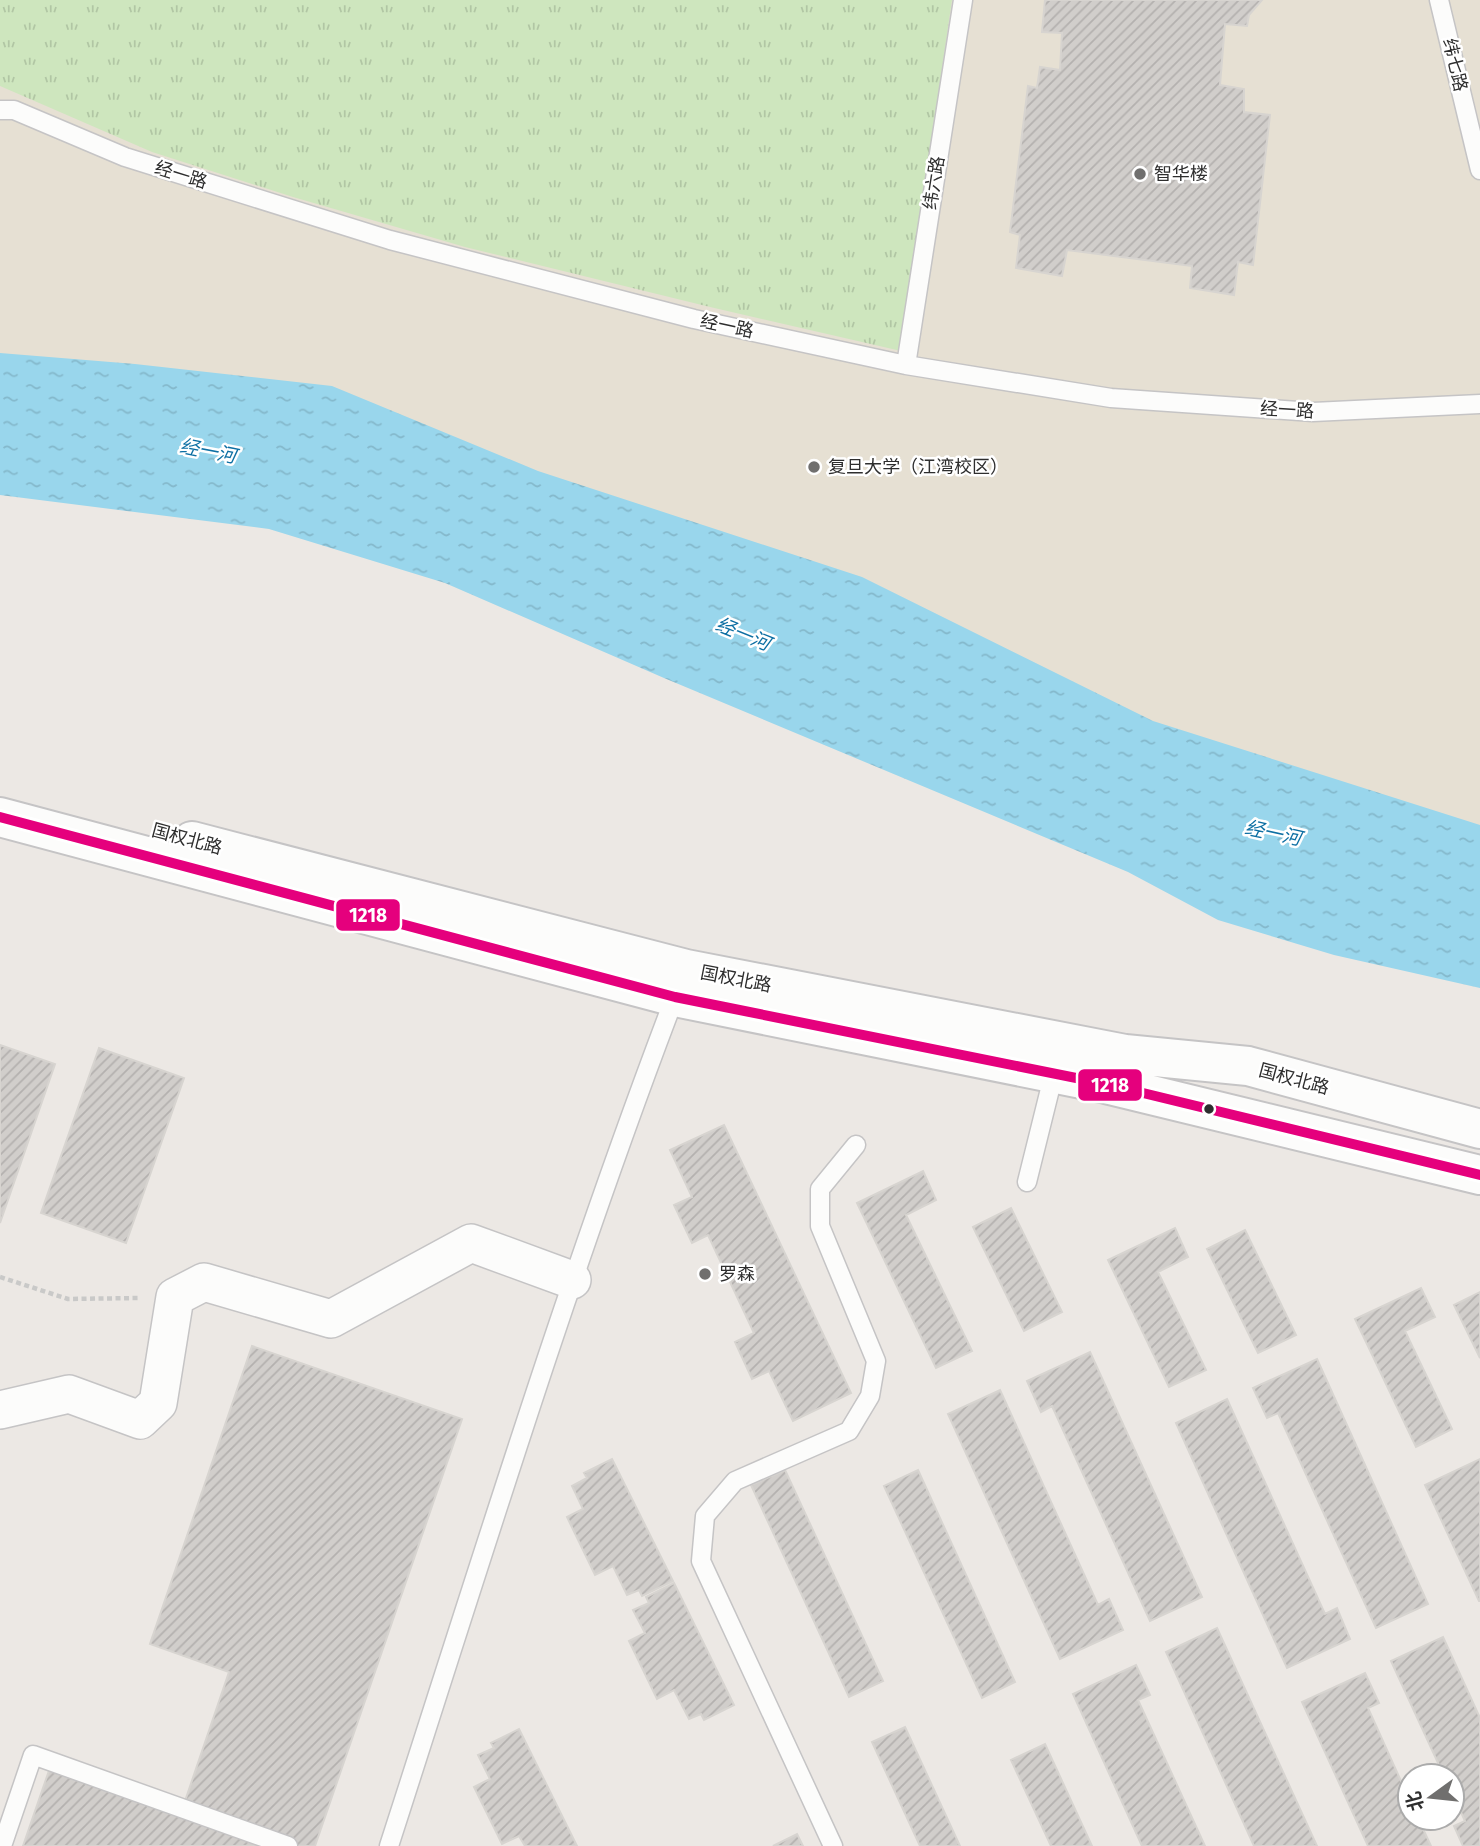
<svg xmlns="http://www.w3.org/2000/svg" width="1480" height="1846" font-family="'Fira Sans','Noto Sans SC',sans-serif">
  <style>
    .education { fill: #e6e0d3 }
    .grass { fill: url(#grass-tufts) }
    .water { fill: url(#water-ripples) }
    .building { fill: url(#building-hatch); stroke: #d7d4d0; stroke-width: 2 }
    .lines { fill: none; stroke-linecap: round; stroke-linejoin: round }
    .lane-casing { stroke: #c5c4c5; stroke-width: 21 }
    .street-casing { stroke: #c5c4c5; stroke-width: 40 }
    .secondary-casing { stroke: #c5c4c5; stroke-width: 42 }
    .path { stroke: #c9c9c8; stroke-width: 4.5; stroke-dasharray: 5 3.5; stroke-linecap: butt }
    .lane { stroke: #fcfcfb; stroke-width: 18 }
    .street { stroke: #fcfcfb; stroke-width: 37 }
    .secondary { stroke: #fcfcfb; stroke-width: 38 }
    .bus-1-casing { stroke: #fff; stroke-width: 16 }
    .bus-1 { stroke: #e5007d; stroke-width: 10 }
    .poi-dot { fill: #706f6e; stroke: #fff; stroke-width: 2.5 }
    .bus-dot { fill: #2e2e2e; stroke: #fff; stroke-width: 2.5 }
    .labels { text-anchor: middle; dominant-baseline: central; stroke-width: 5; stroke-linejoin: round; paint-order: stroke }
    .street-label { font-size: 18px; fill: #2e2e2e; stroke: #fff }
    .poi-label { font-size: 18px; fill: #2e2e2e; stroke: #fff; text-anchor: start }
    .water-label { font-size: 19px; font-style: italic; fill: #0d6fa3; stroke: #fff }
    .line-badge { stroke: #fff; stroke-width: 2.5 }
    .badge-label { font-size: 19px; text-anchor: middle; font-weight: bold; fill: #fff }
  </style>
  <defs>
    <pattern id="grass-tufts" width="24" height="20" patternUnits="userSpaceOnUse" patternTransform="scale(1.75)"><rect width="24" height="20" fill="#cee6be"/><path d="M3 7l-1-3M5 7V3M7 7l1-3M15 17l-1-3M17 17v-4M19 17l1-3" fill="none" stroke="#b1c6a4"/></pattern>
    <pattern id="water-ripples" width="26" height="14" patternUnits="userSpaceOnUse" patternTransform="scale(1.75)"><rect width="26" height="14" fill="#99d6ec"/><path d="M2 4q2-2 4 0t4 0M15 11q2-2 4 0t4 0" fill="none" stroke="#84b8cb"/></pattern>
    <pattern id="building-hatch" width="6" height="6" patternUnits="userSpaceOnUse" patternTransform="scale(1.75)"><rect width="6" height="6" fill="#d1cecb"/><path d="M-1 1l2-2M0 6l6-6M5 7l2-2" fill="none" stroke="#b4b1af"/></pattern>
  </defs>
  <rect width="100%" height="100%" fill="#ece8e4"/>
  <!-- education -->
  <path class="education" d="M 0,0 L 1480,0 L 1480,926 L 295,489 L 0,445 Z"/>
  <!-- grass -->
  <path class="grass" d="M 0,0 L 952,0 L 901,351 L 710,307 L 465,247 L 293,197 L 152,152 L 0,86 Z"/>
  <!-- water -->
  <path class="water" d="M 0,353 L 135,364 L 332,386 L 538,471 L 862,577 L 1153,721 L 1480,825 L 1480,988 L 1334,955 L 1218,920 L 1128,872 L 664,678 L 445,583 L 269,529 L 0,495 Z"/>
  <!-- building -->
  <path class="building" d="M 1045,0 L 1262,0 L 1249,15 L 1247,26 L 1225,24 L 1220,85 L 1244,89 L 1244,112 L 1270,115 L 1253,265 L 1238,262 L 1234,295 L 1190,288 L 1192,266 L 1067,250 L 1062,276 L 1016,268 L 1020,235 L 1010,232 L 1028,86 L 1037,88 L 1040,67 L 1060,70 L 1062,33 L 1042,32 Z
    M 0,1045 L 55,1064 L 0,1223 Z
    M 99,1048 L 184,1078 L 126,1243 L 41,1213 Z
    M 724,1125 L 851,1393 L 793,1421 L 769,1371 L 752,1379 L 735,1342 L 754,1333 L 708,1235 L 692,1243 L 674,1205 L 692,1197 L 670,1150 Z
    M 923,1171 L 936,1200 L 906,1215 L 972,1351 L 936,1368 L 857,1203 Z
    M 1011,1208 L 1062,1312 L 1024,1331 L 973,1227 Z
    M 1175,1228 L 1188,1257 L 1158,1272 L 1206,1370 L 1169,1387 L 1108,1260 Z
    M 1245,1230 L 1296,1335 L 1258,1353 L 1207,1249 Z
    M 1421,1288 L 1435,1317 L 1405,1331 L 1452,1429 L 1416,1447 L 1355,1319 Z
    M 1480,1292 L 1480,1358 L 1454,1305 Z
    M 252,1346 L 462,1419 L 315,1846 L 23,1846 L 53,1759 L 184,1804 L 229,1672 L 150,1644 Z
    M 1090,1352 L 1202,1597 L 1150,1621 L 1052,1406 L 1041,1412 L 1027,1381 Z
    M 1317,1359 L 1428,1604 L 1376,1628 L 1278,1413 L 1267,1418 L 1253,1388 Z
    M 1000,1390 L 1098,1605 L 1109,1599 L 1123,1630 L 1060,1659 L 948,1414 Z
    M 1227,1399 L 1325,1614 L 1337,1608 L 1350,1639 L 1287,1668 L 1176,1423 Z
    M 612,1459 L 673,1581 L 642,1596 L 639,1590 L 627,1595 L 613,1566 L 595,1575 L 567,1517 L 583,1509 L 572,1486 L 587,1478 L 584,1473 Z
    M 1480,1459 L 1480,1601 L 1479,1601 L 1425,1485 Z
    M 785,1470 L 883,1681 L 849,1697 L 751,1485 Z
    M 918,1470 L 1015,1682 L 982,1698 L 884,1486 Z
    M 674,1583 L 734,1705 L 704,1720 L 701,1714 L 689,1719 L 674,1690 L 657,1699 L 629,1641 L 645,1633 L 633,1610 L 649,1603 L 646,1597 Z
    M 1217,1628 L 1317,1846 L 1254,1846 L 1166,1652 Z
    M 1443,1637 L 1480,1718 L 1480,1846 L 1463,1846 L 1454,1826 L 1465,1821 L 1452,1793 L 1452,1776 L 1444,1776 L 1391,1661 Z
    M 1136,1665 L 1150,1695 L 1138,1700 L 1205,1846 L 1142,1846 L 1073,1694 Z
    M 1365,1673 L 1379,1703 L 1368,1708 L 1410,1801 L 1410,1818 L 1418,1818 L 1431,1846 L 1368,1846 L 1302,1702 Z
    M 905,1727 L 960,1846 L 920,1846 L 872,1742 Z
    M 519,1729 L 577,1846 L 525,1846 L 519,1836 L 502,1844 L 474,1787 L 490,1779 L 478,1755 L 494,1748 L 491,1743 Z
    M 1045,1744 L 1092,1846 L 1051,1846 L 1011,1760 Z
    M 797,1834 L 803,1846 L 773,1846 Z"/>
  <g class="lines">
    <defs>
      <path id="lane" d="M 1439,0 L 1480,170
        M 0,110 L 14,110 L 125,157 L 390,240 L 694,319 L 906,365 L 1111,398 L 1313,412 L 1480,404
        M 906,365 L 963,0
        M 1027,1182 L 1054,1073
        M 2,1846 L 33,1755 L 288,1846
        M 389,1846 C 481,1561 569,1274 676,994
        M 833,1846 L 701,1561 L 705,1516 L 735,1481 L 849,1431 L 870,1396 L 876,1361 L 820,1226 L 820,1189 L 856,1145"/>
      <path id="street" d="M 0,1410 L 69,1394 L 140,1420 L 158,1403 L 175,1297 L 204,1282 L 331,1319 L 471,1243 L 572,1280"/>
      <path id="secondary" d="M 0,817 L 675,997 L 1106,1084 L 1480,1175
        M 192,841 L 686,969 L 1125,1054 L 1248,1066 L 1480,1129"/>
    </defs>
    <!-- lane casing -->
    <use href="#lane" class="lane-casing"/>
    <!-- street casing -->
    <use href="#street" class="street-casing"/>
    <!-- secondary casing -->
    <use href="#secondary" class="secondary-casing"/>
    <!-- path -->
    <path class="path" d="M 0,1277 L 68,1299 L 139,1298"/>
    <!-- lane -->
    <use href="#lane" class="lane"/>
    <!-- street -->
    <use href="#street" class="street"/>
    <!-- secondary -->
    <use href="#secondary" class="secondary"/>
    <defs>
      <path id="bus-1" d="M 0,817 L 675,997 L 1106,1084 L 1480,1175"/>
    </defs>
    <!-- bus-1 casing -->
    <use href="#bus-1" class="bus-1-casing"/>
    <!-- bus-1 -->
    <use href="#bus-1" class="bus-1"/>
  </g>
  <!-- markers -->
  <g class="poi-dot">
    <circle cx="1140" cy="174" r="7"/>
    <circle cx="814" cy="467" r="7"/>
    <circle cx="705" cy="1274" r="7"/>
  </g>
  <circle class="bus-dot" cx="1209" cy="1109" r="6"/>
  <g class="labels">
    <!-- street labels -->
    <g class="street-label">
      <text transform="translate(1455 65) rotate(77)">纬七路</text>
      <text transform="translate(181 175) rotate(17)">经一路</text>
      <text transform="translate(934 183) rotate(-81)">纬六路</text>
      <text transform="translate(727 326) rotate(12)">经一路</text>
      <text transform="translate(1287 410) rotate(3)">经一路</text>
      <text transform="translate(187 839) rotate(15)">国权北路</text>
      <text transform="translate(736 979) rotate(11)">国权北路</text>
      <text transform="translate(1294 1079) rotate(15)">国权北路</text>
    </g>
    <!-- poi labels -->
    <g class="poi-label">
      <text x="1154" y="174">智华楼</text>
      <text x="828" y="467">复旦大学（江湾校区）</text>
      <text x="719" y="1274">罗森</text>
    </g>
    <!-- water labels -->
    <g class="water-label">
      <text transform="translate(208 451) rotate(11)">经一河</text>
      <text transform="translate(743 634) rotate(22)">经一河</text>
      <text transform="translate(1273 833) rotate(12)">经一河</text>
    </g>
  </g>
  <g class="line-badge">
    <rect x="335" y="898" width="66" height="34" rx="7" fill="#e5007d"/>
    <rect x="1077" y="1068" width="66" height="34" rx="7" fill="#e5007d"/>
  </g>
  <g class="badge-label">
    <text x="368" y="922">1218</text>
    <text x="1110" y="1092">1218</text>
  </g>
  <!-- north arrow -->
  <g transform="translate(1431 1797) rotate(255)"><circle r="33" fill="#ffffff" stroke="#ababab" stroke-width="2"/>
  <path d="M0-5L12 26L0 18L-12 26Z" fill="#706f6e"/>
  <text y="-10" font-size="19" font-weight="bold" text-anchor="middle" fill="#2e2e2e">北</text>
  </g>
</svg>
